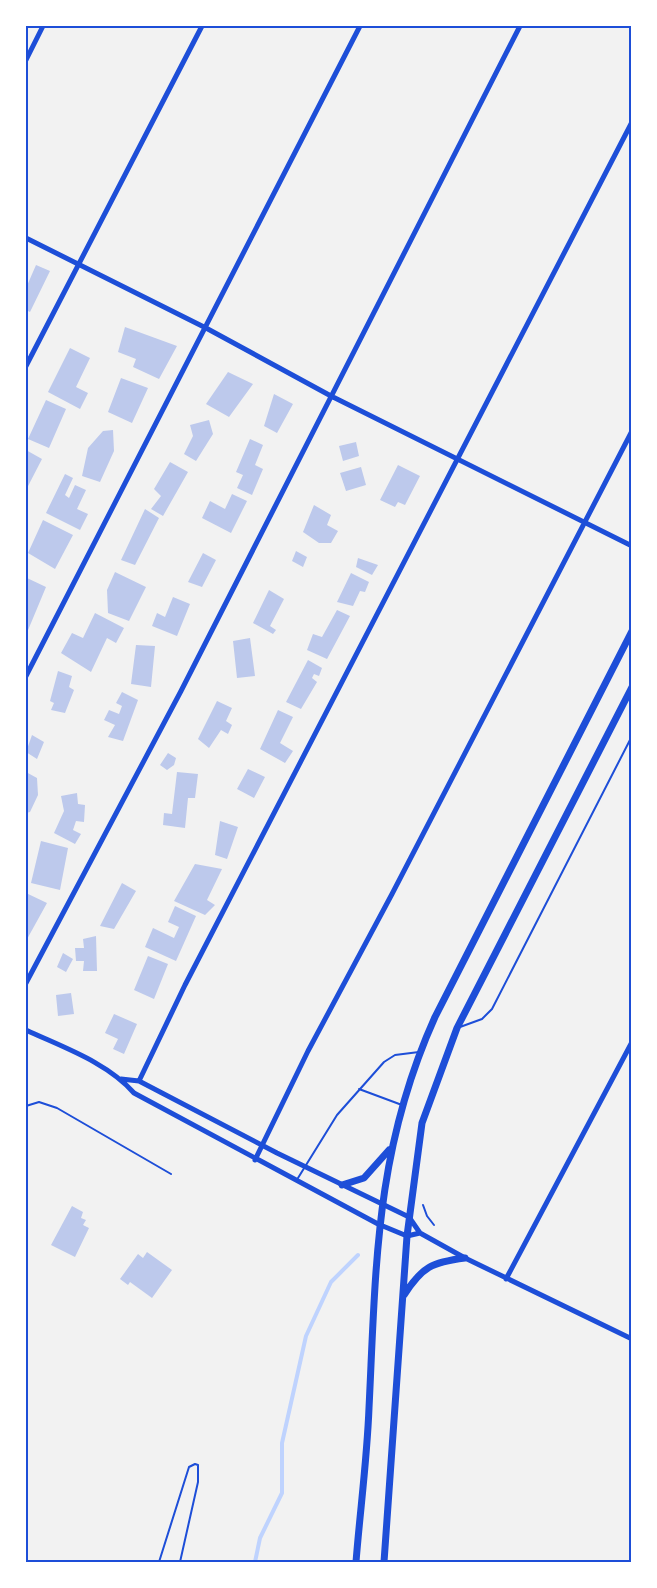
<svg xmlns="http://www.w3.org/2000/svg" width="657" height="1588" font-family="'Open Sans',sans-serif">
  <style>
    .lines { fill: none; stroke-linecap: round; stroke-linejoin: round }
    .stream { stroke: #bfd3fe; stroke-width: 4 }
    .building { fill: #bdc9ec }
    .path { stroke: #1d4ed8; stroke-width: 2 }
    .service { stroke: #1d4ed8; stroke-width: 2 }
    .minor { stroke: #1d4ed8; stroke-width: 5 }
    .secondary { stroke: #1d4ed8; stroke-width: 7 }
    .neatline { fill: none; stroke: #1d4ed8; stroke-width: 2 }
  </style>
  <rect width="100%" height="100%" fill="#f2f2f2"/>
  <g class="lines">
    <!-- stream -->
    <path class="stream" d="M 255,1562 L 260,1538 L 282,1493 L 282,1443 L 306,1336 L 331,1282 L 358,1255"/>
  </g>
  <!-- building -->
  <path class="building" d="M 36,265 L 50,271 L 30,312 L 26,310 L 26,288 Z
    M 125,327 L 177,346 L 159,379 L 133,367 L 136,359 L 118,352 Z
    M 70,348 L 90,358 L 76,387 L 88,393 L 80,409 L 48,392 Z
    M 228,372 L 253,384 L 229,417 L 206,404 Z
    M 121,378 L 148,388 L 132,423 L 108,412 Z
    M 274,394 L 293,404 L 277,433 L 264,426 Z
    M 46,400 L 66,409 L 49,448 L 28,439 Z
    M 209,420 L 213,434 L 196,461 L 184,454 L 193,436 L 190,425 Z
    M 113,430 L 114,451 L 100,482 L 82,476 L 88,448 L 103,431 Z
    M 250,439 L 263,445 L 255,465 L 263,469 L 252,495 L 237,488 L 243,475 L 236,472 Z
    M 356,442 L 359,456 L 343,461 L 339,446 Z
    M 26,450 L 42,459 L 26,490 Z
    M 170,462 L 188,472 L 163,516 L 151,509 L 161,496 L 154,489 Z
    M 398,465 L 420,476 L 405,505 L 398,502 L 395,507 L 380,500 Z
    M 361,467 L 366,485 L 346,491 L 340,473 Z
    M 65,474 L 73,478 L 65,495 L 69,498 L 75,485 L 86,490 L 77,509 L 88,514 L 80,530 L 46,513 Z
    M 232,494 L 247,501 L 231,533 L 202,518 L 210,501 L 225,509 Z
    M 314,505 L 331,515 L 327,525 L 338,531 L 331,543 L 319,543 L 303,532 Z
    M 145,509 L 159,518 L 135,565 L 121,560 Z
    M 43,520 L 73,535 L 55,569 L 28,553 Z
    M 296,551 L 307,557 L 303,567 L 292,561 Z
    M 203,553 L 216,560 L 202,587 L 188,582 Z
    M 358,558 L 378,565 L 372,575 L 356,567 Z
    M 115,572 L 146,587 L 129,621 L 108,613 L 107,590 Z
    M 351,573 L 369,582 L 365,592 L 360,591 L 353,606 L 337,602 Z
    M 27,578 L 46,587 L 26,635 L 26,583 Z
    M 269,590 L 284,599 L 270,626 L 276,630 L 273,634 L 253,623 Z
    M 173,597 L 190,604 L 177,636 L 152,626 L 157,613 L 165,617 Z
    M 337,610 L 350,616 L 327,659 L 307,650 L 313,634 L 322,637 Z
    M 95,613 L 124,628 L 116,643 L 107,638 L 91,672 L 61,653 L 72,633 L 83,638 Z
    M 250,638 L 255,676 L 237,678 L 233,641 Z
    M 136,645 L 155,646 L 151,687 L 131,684 Z
    M 308,660 L 322,668 L 319,676 L 314,674 L 312,678 L 317,682 L 301,709 L 286,702 Z
    M 58,671 L 72,676 L 69,687 L 74,690 L 65,713 L 51,710 L 54,703 L 50,701 Z
    M 122,692 L 138,700 L 123,741 L 108,737 L 115,725 L 104,720 L 109,710 L 119,714 L 122,706 L 116,703 Z
    M 217,701 L 232,708 L 226,721 L 232,725 L 228,734 L 221,730 L 209,748 L 198,739 Z
    M 278,710 L 293,717 L 280,743 L 293,751 L 285,763 L 260,749 Z
    M 32,735 L 44,742 L 37,759 L 26,752 Z
    M 168,753 L 176,758 L 174,765 L 167,770 L 160,765 Z
    M 248,769 L 265,777 L 254,798 L 237,789 Z
    M 26,772 L 37,778 L 38,795 L 30,812 L 26,813 Z
    M 177,772 L 198,774 L 195,798 L 188,798 L 185,828 L 163,825 L 164,813 L 172,814 Z
    M 77,793 L 78,804 L 85,805 L 84,822 L 76,821 L 73,830 L 81,834 L 75,844 L 54,833 L 64,811 L 61,796 Z
    M 220,821 L 238,827 L 227,859 L 215,855 Z
    M 41,841 L 68,848 L 60,890 L 31,883 Z
    M 195,864 L 222,869 L 207,900 L 215,905 L 205,915 L 174,901 Z
    M 122,883 L 136,891 L 114,929 L 100,926 Z
    M 26,893 L 47,903 L 26,941 Z
    M 175,906 L 196,916 L 176,961 L 145,947 L 153,928 L 174,938 L 179,927 L 168,922 Z
    M 96,936 L 97,971 L 83,971 L 84,961 L 76,961 L 75,948 L 84,948 L 83,939 Z
    M 63,953 L 73,959 L 66,972 L 57,967 Z
    M 148,956 L 168,964 L 154,999 L 134,990 Z
    M 71,993 L 74,1014 L 58,1016 L 56,995 Z
    M 114,1014 L 137,1024 L 124,1054 L 113,1049 L 118,1039 L 105,1033 Z
    M 72,1206 L 83,1212 L 81,1218 L 86,1220 L 83,1225 L 89,1228 L 75,1257 L 51,1245 Z
    M 147,1252 L 172,1270 L 152,1298 L 130,1282 L 128,1285 L 120,1279 L 138,1254 L 143,1258 Z"/>
  <g class="lines">
    <!-- path -->
    <path class="path" d="M 423,1205 L 427,1216 L 434,1225"/>
    <!-- service -->
    <path class="service" d="M 460,1027 L 482,1019 L 492,1009 L 632,736
      M 359,1089 L 402,1105
      M 26,1106 L 39,1102 L 57,1108 L 171,1174
      M 298,1178 L 337,1115 L 384,1062 L 395,1055 L 419,1052
      M 159,1562 L 189,1467 L 195,1464 L 198,1465 L 198,1482 L 180,1562"/>
    <!-- minor -->
    <path class="minor" d="M 26,60 L 43,26
      M 26,238 L 206,328 L 331,396 L 632,546
      M 26,366 L 202,26
      M 26,676 L 360,26
      M 26,983 L 181,691 L 520,26
      M 26,1030 C 62,1047 107,1062 134,1093 L 378,1224 L 407,1236 L 420,1233
      M 121,1079 L 139,1081 L 277,1153 L 409,1217 L 420,1233 L 465,1258 L 632,1339
      M 139,1081 L 185,985 L 632,122
      M 255,1160 L 308,1051 L 392,894 L 632,431
      M 506,1279 L 632,1042"/>
    <!-- secondary -->
    <path class="secondary" d="M 342,1185 L 364,1178 L 389,1150
      M 404,1295 C 422,1267 432,1262 465,1258
      M 356,1562 C 360,1511 367,1460 369,1408 C 376,1266 375,1150 435,1017 L 632,631
      M 384,1562 L 407,1236 L 422,1123 L 457,1028 L 632,687"/>
  </g>
  <!-- border -->
  <rect width="657" height="1588" fill="none" stroke="#ffffff" stroke-width="54"/>
  <rect x="27" y="27" width="603" height="1534" class="neatline"/>
</svg>
